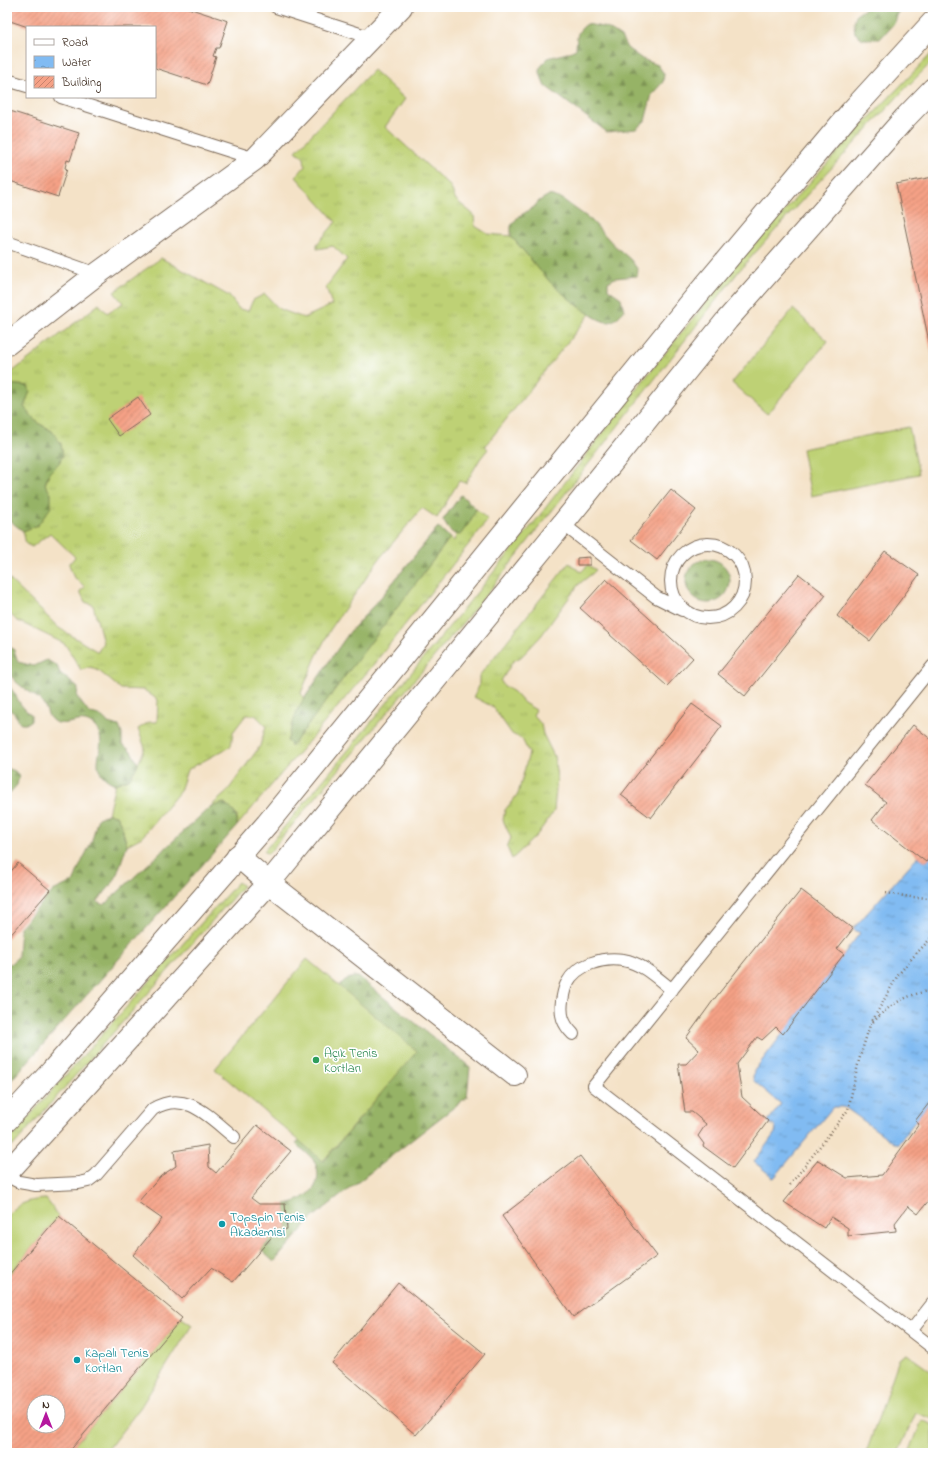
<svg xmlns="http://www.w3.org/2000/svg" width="940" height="1460" font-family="'Indie Flower',sans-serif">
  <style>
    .grass { fill: url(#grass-tufts); stroke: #7c7e4a }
    .forest { fill: url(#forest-firs); stroke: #686e42 }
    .garden { fill: #bed175; stroke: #7c7e4a }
    .water { fill: url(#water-ripples); stroke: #5e7288 }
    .building { fill: url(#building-hatch); fill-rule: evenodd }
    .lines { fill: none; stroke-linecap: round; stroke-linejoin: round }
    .service-casing { stroke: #7c6a59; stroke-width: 14 }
    .minor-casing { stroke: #7c6a59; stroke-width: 24 }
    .tertiary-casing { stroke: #7c6a59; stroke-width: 24 }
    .path { stroke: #7c6a59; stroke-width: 2.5; stroke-dasharray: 1 3; stroke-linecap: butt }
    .service { stroke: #fff; stroke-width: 12 }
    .minor { stroke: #fff; stroke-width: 22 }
    .tertiary { stroke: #fff; stroke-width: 22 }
    .leisure-dot { fill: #2e9e5b; stroke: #fff; stroke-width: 1.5 }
    .culture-dot { fill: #0f9aa8; stroke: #fff; stroke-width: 1.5 }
    .labels { text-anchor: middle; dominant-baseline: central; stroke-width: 3.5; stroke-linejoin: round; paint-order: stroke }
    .leisure-label { font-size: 13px; fill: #27864d; stroke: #fff; text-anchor: start }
    .culture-label { font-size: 13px; fill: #0d838f; stroke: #fff; text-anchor: start }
  </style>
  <defs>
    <pattern id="grass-tufts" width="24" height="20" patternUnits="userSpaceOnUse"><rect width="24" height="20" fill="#bed175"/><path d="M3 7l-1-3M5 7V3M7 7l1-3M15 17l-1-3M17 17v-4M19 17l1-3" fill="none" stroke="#a4b465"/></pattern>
    <pattern id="forest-firs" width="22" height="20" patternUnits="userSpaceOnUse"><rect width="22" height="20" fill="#96b366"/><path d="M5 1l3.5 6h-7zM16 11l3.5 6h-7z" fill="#7c9253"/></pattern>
    <pattern id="water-ripples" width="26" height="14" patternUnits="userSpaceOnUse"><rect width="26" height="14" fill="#81bbf2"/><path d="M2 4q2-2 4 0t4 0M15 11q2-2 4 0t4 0" fill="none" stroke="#6b98c3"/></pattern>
    <pattern id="building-hatch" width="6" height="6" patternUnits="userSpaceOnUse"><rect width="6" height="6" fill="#f5a186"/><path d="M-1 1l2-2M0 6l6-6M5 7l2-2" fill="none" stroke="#c8836d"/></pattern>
  </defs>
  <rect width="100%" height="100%" fill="#fff"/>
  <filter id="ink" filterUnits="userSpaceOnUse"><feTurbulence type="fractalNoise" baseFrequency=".025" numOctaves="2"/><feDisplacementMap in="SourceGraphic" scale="8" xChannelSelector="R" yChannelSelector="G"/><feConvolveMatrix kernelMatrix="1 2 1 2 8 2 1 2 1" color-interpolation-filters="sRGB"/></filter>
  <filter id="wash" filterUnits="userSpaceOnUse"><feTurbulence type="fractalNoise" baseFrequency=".012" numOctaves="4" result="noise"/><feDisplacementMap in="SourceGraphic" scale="16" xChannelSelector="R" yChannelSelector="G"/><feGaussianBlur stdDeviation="0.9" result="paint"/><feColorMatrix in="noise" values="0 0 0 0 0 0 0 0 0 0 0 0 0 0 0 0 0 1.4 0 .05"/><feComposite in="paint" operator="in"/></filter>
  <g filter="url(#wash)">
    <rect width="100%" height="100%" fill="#f4e2c7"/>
    <!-- grass -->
    <path class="grass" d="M 933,52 L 933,61 L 902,92 L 814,187 L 739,271 L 487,594 L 268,854 L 264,851 L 345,754 L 537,519 L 634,392 L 739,261 L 850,138 Z
      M 373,70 L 405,99 L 385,127 L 450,186 L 456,200 L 474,215 L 475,226 L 488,234 L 511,236 L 551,282 L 590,314 L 485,446 L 488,449 L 480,459 L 466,483 L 459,481 L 437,518 L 422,508 L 380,558 L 330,630 L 316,657 L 301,693 L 304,699 L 349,633 L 382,596 L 438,527 L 454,541 L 456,535 C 450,531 447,526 443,520 L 461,495 L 488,520 L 369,670 L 237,826 L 237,816 L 225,803 L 210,807 L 226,793 L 260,746 L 266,726 L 255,715 L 246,715 L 233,732 L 231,746 L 187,770 L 180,791 L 142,837 L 127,845 L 120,822 L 116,815 L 108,814 L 115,784 L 130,778 L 138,764 L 145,748 L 138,729 L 149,722 L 157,722 L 158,700 L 144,690 L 121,689 L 99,671 L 91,667 L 81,670 L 65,644 L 16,620 L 7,611 L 7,577 L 59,628 L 98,652 L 103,642 L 93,605 L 85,602 L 80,591 L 85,587 L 73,576 L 69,564 L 75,557 L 50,533 L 32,547 L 26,544 L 23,531 L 38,525 L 51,494 L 45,485 L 49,473 L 59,463 L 52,431 L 38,423 L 24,407 L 27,399 L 28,386 L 7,384 L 7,376 L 99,304 L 107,313 L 123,303 L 114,292 L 161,258 L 229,296 L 239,309 L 248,311 L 253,300 L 265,294 L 279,309 L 304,318 L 332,305 L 326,287 L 347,259 L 333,246 L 317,249 L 317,244 L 336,222 L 296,177 L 305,166 L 304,158 L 296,151 Z
      M 569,563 L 581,572 L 588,565 L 596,570 L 593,573 L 579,584 L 541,636 L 521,657 L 513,661 L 501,681 L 503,685 L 514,692 L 524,703 L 536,710 L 533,715 L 541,724 L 543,734 L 554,756 L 557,778 L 554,811 L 537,835 L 512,859 L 507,847 L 511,838 L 503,820 L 505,810 L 518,794 L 529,753 L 522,739 L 512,734 L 493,707 L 474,697 L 479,686 L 479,676 Z
      M 238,882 L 243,886 L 13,1146 L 7,1141 Z"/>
    <!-- forest -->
    <path class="forest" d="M 868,7 L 900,7 L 895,22 L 880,39 L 863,39 L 855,33 L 854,23 L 856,15 Z
      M 587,24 L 607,28 L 621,37 L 627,48 L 642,59 L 658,65 L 664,74 L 663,82 L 652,94 L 645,121 L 636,129 L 607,132 L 544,85 L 539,69 L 548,58 L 567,53 L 576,49 C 577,35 576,32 587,24 Z
      M 549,195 L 562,199 L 591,220 L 614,245 L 631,260 L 638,270 L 637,276 L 615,278 L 608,282 L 608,289 L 621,298 L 624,311 C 620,315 615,321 609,322 C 597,324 561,292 551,283 C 537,268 524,251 511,236 L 511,226 L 518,217 L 534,207 L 539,201 Z
      M 7,384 L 28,386 L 30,391 L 24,407 L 38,423 L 52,431 L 61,444 L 63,455 L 59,463 L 49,473 L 45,484 L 51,494 L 51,507 L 38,525 L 23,531 L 10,521 L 7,516 Z
      M 461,495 L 476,509 L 470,522 L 460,535 C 451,535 447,527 443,520 Z
      M 438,527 L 450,538 L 292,746 L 287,741 L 298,708 L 332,657 L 349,633 L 382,596 Z
      M686 581a22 22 0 1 1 44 0a22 22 0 1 1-44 0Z
      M 7,644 L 14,650 L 18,662 L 34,666 L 47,660 L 57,666 L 60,673 L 78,688 L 77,697 L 89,713 C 98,714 103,716 108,723 L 119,726 L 122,734 L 122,744 L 131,751 L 138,764 L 130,778 L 115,784 C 79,768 115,744 93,725 C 81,715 71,726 58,723 C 47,721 48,709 42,702 C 32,691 15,686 9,672 C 5,664 7,652 7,644 Z
      M 7,685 C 15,690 17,701 23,707 C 25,710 28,712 31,714 L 31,721 L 26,724 L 21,724 L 14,713 L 7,708 Z
      M 7,768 L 15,771 L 19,776 L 17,785 L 7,796 Z
      M 224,803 C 234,811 237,813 237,826 L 7,1085 L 7,964 L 10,964 L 18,957 L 20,927 L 53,891 L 74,881 C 78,867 85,856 91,843 C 94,835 95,826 98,818 L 108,814 L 116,815 L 120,822 L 127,845 L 115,880 L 97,902 L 104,905 L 210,807 Z
      M 354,977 L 358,977 L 362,980 L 470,1067 L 467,1097 L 312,1218 L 274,1262 L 261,1250 L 276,1232 L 287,1229 L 285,1204 C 304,1201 324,1188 316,1165 C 313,1156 302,1150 296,1144 L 299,1140 L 324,1161 L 416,1051 L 339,986 L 345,980 Z"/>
    <!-- garden -->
    <path class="garden" d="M 793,309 L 828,341 L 767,414 L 732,383 Z
      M 909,427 L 919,474 L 811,496 L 802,449 Z
      M 307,959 L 417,1051 L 323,1161 L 215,1069 Z
      M 46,1199 L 59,1216 L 7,1277 L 7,1216 C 18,1203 29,1200 46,1199 Z
      M 182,1318 L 192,1325 L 140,1408 L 105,1453 L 68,1453 Z
      M 907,1354 L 933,1373 L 933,1419 L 916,1413 L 898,1453 L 866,1453 L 899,1359 Z
      M 922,1420 L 933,1425 L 933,1453 L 909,1453 Z"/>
    <!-- water -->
    <path class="water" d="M 933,853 L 933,1098 L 897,1145 L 846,1108 L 842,1107 L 833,1107 L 774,1178 L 754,1162 L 775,1133 L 776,1128 L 768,1121 L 781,1104 L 754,1081 L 753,1078 L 754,1071 L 860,933 L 853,929 L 918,856 L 926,862 Z"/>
    <g id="blocks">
      <!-- building -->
      <path class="building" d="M 7,7 L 185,7 L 228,21 L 219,48 L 216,48 L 213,56 L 216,57 L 207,85 L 155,68 L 155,27 L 28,27 L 7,20 Z
        M 7,110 L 79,133 L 70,161 L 67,160 L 65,168 L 67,169 L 58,197 L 7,180 Z
        M 933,177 L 933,356 L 932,356 L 896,184 Z
        M 138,397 L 150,415 L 119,436 L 107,419 Z
        M 671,490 L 696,510 L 657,560 L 631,540 Z
        M 885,551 L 919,575 L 870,641 L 837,616 Z
        M 590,557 L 590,565 L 577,565 L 577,558 Z
        M 799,574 L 826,595 L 745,696 L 718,674 Z
        M 606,579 L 693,658 L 667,686 L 580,608 Z
        M 692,704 L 722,726 L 651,818 L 621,795 Z
        M 913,725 L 933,741 L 933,853 L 926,862 L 872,820 L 886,802 L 865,785 Z
        M 18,863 L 50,890 L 7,939 L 7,876 Z
        M 801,890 L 853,929 L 837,949 L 844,954 L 783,1034 L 776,1027 L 762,1040 L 757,1037 L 737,1064 L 742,1097 L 768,1121 L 733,1168 L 703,1146 L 704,1144 L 698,1136 L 706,1124 L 692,1112 L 685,1112 L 678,1064 L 686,1064 L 699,1050 L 686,1038 L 712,1002 Z
        M 933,1098 L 933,1195 L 918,1214 L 908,1206 L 895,1223 L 896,1231 L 848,1236 L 848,1228 L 831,1217 L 824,1228 L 784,1202 L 818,1160 L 847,1178 L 882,1175 L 919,1124 L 915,1121 Z
        M 257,1125 L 291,1151 L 251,1198 L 259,1204 L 285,1204 L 287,1229 L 276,1232 L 233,1282 L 211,1268 L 182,1299 L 133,1255 L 162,1219 L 138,1202 L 161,1176 L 176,1166 L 174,1151 L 208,1145 L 209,1167 L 216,1173 Z
        M 580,1156 L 657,1256 L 573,1317 L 502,1216 Z
        M 59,1216 L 182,1318 L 68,1453 L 7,1453 L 7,1277 ZM 34,1402 L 58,1402 L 58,1426 L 34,1426 Z
        M 398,1283 L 485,1354 L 416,1435 L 332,1363 Z"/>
    </g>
  </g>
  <g filter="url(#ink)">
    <use href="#blocks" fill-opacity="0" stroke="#7c6a59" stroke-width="1"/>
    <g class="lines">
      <defs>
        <path id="service" d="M 276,7 L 372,38
          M 7,80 L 27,86
          M 61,97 L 255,159
          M 7,242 L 97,274
          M 563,524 L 656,597 L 682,610
          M671 581a37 37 0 1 1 74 0a37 37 0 1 1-74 0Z
          M 933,666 L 594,1086 L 933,1348
          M 573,1034 C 563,1024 560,1015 562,1001 C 563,996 564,988 567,983 C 577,964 603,957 623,960 C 642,963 657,978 672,990
          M 7,1176 L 19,1182 L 36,1185 L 79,1183 L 88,1181 L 96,1175 L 153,1109 C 186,1089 209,1117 234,1137
          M 911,1331 L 933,1303"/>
        <path id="minor" d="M 7,344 L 97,274 L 255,159 L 401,7
          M 238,856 L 269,883 L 515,1075"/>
        <path id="tertiary" d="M 7,1120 L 52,1071 L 267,824 L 698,294 L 851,112 L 933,22
          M 7,1173 L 269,883 L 548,542 L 727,320 L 905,118 L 933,89"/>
      </defs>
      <!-- service casing -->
      <use href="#service" class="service-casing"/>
      <!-- minor casing -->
      <use href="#minor" class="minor-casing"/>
      <!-- tertiary casing -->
      <use href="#tertiary" class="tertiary-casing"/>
      <!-- path -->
      <path class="path" d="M 886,893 L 911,897 L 933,898
        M 873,1022 C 890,1004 908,994 933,990
        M 790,1185 L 848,1110 L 859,1060 L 870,1025 L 898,975 L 913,957 L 933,936"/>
      <!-- service -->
      <use href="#service" class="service"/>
      <!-- minor -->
      <use href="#minor" class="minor"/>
      <!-- tertiary -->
      <use href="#tertiary" class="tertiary"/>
    </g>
  </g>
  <!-- markers -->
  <circle class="leisure-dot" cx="316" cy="1060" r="4"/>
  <g class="culture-dot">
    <circle cx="222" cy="1224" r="4"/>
    <circle cx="77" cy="1360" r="4"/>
  </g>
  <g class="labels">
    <!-- leisure labels -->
    <g class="leisure-label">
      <text x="324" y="1053">Açık Tenis<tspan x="324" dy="15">Kortları</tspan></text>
    </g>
    <!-- culture labels -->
    <g class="culture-label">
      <text x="230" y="1217">Topspin Tenis<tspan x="230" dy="15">Akademisi</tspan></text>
      <text x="85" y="1353">Kapalı Tenis<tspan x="85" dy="15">Kortları</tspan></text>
    </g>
  </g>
  <!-- margin -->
  <rect width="940" height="1460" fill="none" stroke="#fff" stroke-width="24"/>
  <!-- legend -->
  <rect x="26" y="26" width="130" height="72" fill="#ffffff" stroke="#b1aaa5"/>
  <rect x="34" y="39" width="20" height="6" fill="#ffffff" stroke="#b1aaa5"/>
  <text x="62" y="46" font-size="12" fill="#3b2a1e">Road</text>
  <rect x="34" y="56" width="20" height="12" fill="url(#water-ripples)" stroke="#b1aaa5"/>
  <text x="62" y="66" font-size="12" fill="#3b2a1e">Water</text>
  <rect x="34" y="76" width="20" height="12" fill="url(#building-hatch)" stroke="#b1aaa5"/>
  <text x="62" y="86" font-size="12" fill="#3b2a1e">Building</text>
  <!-- north arrow -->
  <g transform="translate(46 1414)"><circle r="19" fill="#ffffff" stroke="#b1aaa5"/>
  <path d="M0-3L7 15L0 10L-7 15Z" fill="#b5179e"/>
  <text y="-6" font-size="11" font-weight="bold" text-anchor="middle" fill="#3b2a1e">N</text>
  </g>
</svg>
